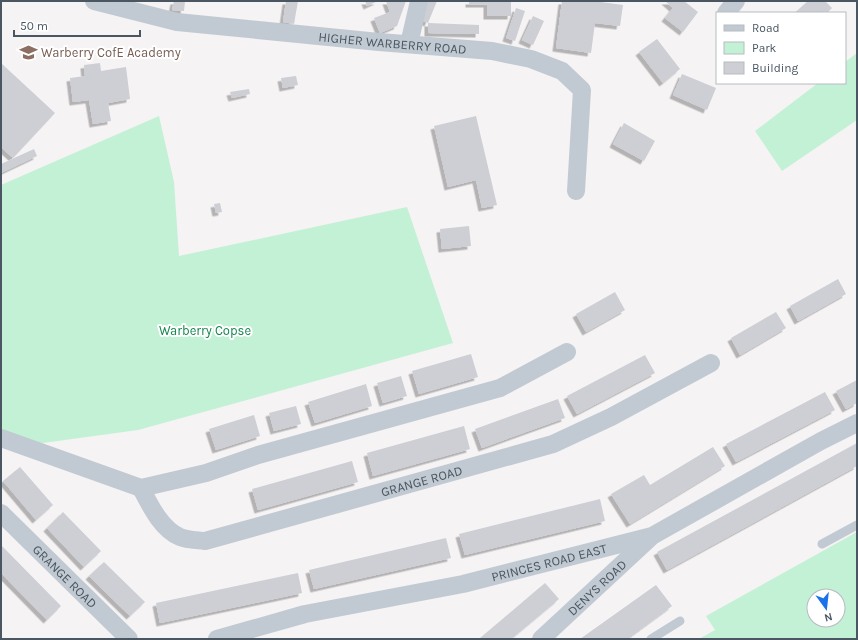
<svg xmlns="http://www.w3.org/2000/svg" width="858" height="640" font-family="Karla,sans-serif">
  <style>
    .green { fill: #c3f1d5; fill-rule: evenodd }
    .building { fill: #cdcfd5; filter: url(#shadow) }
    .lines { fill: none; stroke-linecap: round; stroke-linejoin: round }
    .lane { stroke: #c1cad2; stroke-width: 9 }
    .street { stroke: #c1cad2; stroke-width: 18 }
    .labels { text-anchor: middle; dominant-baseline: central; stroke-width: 4; stroke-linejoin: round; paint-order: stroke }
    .street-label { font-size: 13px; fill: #4a5661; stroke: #fff }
    .education-label { font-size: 13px; fill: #785e54; stroke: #fff; text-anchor: start }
    .park-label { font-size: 13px; fill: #17864f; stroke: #fff }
  </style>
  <defs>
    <filter id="shadow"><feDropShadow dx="-3.5" dy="3.5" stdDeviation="0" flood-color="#0004"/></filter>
  </defs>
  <rect width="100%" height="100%" fill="#f5f3f3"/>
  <!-- green -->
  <path class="green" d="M 857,53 L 857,120 L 782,171 L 755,131 L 818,83 L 845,83 L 845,62 Z
    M 159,116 L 174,182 L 179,256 L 407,207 L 453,343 L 138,430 L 21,446 L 1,438 L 1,185 Z
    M 857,532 L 857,637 L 853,639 L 699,639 L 715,630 L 706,616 ZM 814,596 L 838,596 L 838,620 L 814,620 Z"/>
  <!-- building -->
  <path class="building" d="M 174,1 L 185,1 L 184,11 L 172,10 Z
    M 286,1 L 298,1 L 294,24 L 283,22 Z
    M 365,1 L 378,1 L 367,6 Z
    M 386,1 L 406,1 L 397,26 L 380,33 L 374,18 L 390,12 Z
    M 427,1 L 437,1 L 428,23 L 419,19 Z
    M 469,1 L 511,1 L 511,16 L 487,16 L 487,4 L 469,4 Z
    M 562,1 L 593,1 L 623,5 L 620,26 L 595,23 L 591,53 L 556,48 Z
    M 665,1 L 684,1 L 698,12 L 683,32 L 665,18 L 673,8 Z
    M 808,1 L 825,1 L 832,8 L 827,13 L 800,13 L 798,10 Z
    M 516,8 L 525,11 L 515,41 L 506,38 Z
    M 533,16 L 544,21 L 533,45 L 522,40 Z
    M 428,23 L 479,25 L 479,34 L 428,33 Z
    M 657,39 L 680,69 L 663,83 L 639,52 Z
    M 1,63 L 55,113 L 13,158 L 1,147 Z
    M 100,63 L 101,71 L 126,67 L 130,99 L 108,103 L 111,121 L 93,124 L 89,100 L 73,102 L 70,78 L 85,76 L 84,65 Z
    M 682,74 L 716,88 L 707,110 L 673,95 Z
    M 296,76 L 298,85 L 283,88 L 281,78 Z
    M 249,89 L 250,94 L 232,98 L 230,92 Z
    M 476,116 L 497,205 L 482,208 L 476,180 L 448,187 L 434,126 Z
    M 624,123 L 655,141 L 644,161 L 613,144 Z
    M 34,149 L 37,156 L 1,173 L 1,164 Z
    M 220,203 L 222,212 L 216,213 L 214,204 Z
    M 469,226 L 471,246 L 442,249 L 440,229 Z
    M 838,279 L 846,294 L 798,321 L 790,306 Z
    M 615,292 L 625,310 L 586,332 L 576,314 Z
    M 776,312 L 786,328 L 740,355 L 731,338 Z
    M 471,354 L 478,377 L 419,394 L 412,371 Z
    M 645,355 L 655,373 L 577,414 L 567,396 Z
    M 401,376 L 407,396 L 383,403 L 377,383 Z
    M 857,380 L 857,403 L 846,409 L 836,391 Z
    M 366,384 L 372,406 L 315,423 L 308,402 Z
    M 825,392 L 835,410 L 736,462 L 726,444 Z
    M 558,399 L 565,418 L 482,448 L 475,429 Z
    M 296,406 L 301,424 L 274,431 L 269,413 Z
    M 254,415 L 260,436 L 216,450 L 209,429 Z
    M 464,426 L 470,449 L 373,476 L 367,453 Z
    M 857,443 L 857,466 L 667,570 L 657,552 Z
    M 713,447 L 725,466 L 630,524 L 611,494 L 644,475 L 650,485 Z
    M 352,461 L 358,482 L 258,510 L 252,489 Z
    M 20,467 L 53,505 L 36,520 L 3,481 Z
    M 600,499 L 605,521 L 465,555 L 459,534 Z
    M 63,512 L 101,551 L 84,567 L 47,528 Z
    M 446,538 L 451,558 L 314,589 L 309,570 Z
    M 1,545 L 61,606 L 47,620 L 1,573 Z
    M 104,562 L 145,602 L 130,616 L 89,576 Z
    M 298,573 L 302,593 L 160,623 L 156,603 Z
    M 545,583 L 559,599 L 511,639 L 479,639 Z
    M 656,585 L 672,606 L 627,639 L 580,639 Z"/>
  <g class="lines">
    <!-- lane -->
    <path class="lane" d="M 822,544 L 857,525
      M 651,639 L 680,621"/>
    <!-- street -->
    <g class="street">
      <path id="s1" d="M 94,1 L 177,22 L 379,42 L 492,51 L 531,59 L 562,71 L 582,90 L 576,191"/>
      <path d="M 726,13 L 736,1"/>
      <path d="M 409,44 L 419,1"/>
      <path d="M 1,438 L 141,488 L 206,473 L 258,455 L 500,388 L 567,352"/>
      <path id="s2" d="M 141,488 C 150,505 161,529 180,537 C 187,540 197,540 205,541 L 553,444 L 611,417 L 711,363"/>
      <path id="s3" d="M 1,513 L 129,639"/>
      <path id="s4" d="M 217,639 L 305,614 L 463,584 L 652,536 L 821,441 L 857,423"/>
      <path id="s5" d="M 541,639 L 650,538"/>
    </g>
  </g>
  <!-- icons -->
  <defs>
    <symbol id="school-bare" viewBox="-9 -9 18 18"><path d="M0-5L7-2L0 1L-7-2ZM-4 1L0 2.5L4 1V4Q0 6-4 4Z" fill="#8d6e63" stroke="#fff" stroke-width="2.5" paint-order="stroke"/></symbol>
  </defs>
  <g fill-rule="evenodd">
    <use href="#school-bare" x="16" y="40" width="25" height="25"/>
  </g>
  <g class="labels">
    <!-- street labels -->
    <g class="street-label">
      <text stroke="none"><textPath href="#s1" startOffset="302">HIGHER WARBERRY ROAD</textPath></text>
      <text stroke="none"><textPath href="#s2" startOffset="314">GRANGE ROAD</textPath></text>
      <text stroke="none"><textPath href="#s4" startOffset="341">PRINCES ROAD EAST</textPath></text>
      <text stroke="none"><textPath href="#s3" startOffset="90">GRANGE ROAD</textPath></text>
      <text stroke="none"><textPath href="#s5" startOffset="76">DENYS ROAD</textPath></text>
    </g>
    <!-- education labels -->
    <g class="education-label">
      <text x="41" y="52">Warberry CofE Academy</text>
    </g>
    <!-- park labels -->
    <g class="park-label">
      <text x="205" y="330">Warberry Copse</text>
    </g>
  </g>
  <!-- border -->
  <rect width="858" height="640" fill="none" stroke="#4a5661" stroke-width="4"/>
  <!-- legend -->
  <rect x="716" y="12" width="130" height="72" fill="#ffffff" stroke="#b7bbc0"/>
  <rect x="724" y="25" width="20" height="6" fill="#c1cad2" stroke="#b7bbc0"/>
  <text x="752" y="32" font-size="12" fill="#4a5661">Road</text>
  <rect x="724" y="42" width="20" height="12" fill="#c3f1d5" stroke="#b7bbc0"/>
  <text x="752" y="52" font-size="12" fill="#4a5661">Park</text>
  <rect x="724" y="62" width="20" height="12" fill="#cdcfd5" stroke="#b7bbc0"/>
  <text x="752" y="72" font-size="12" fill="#4a5661">Building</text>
  <!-- north arrow -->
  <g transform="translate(826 608) rotate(165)"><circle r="19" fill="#ffffff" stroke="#b7bbc0"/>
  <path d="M0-3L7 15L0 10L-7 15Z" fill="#1a73e8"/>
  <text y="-6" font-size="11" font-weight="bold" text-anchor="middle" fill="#4a5661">N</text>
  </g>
  <!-- scale -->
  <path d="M14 30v6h126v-6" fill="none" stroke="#4a5661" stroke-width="2"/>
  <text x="20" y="30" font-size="12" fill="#4a5661" stroke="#ffffff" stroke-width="3" paint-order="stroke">50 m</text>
</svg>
